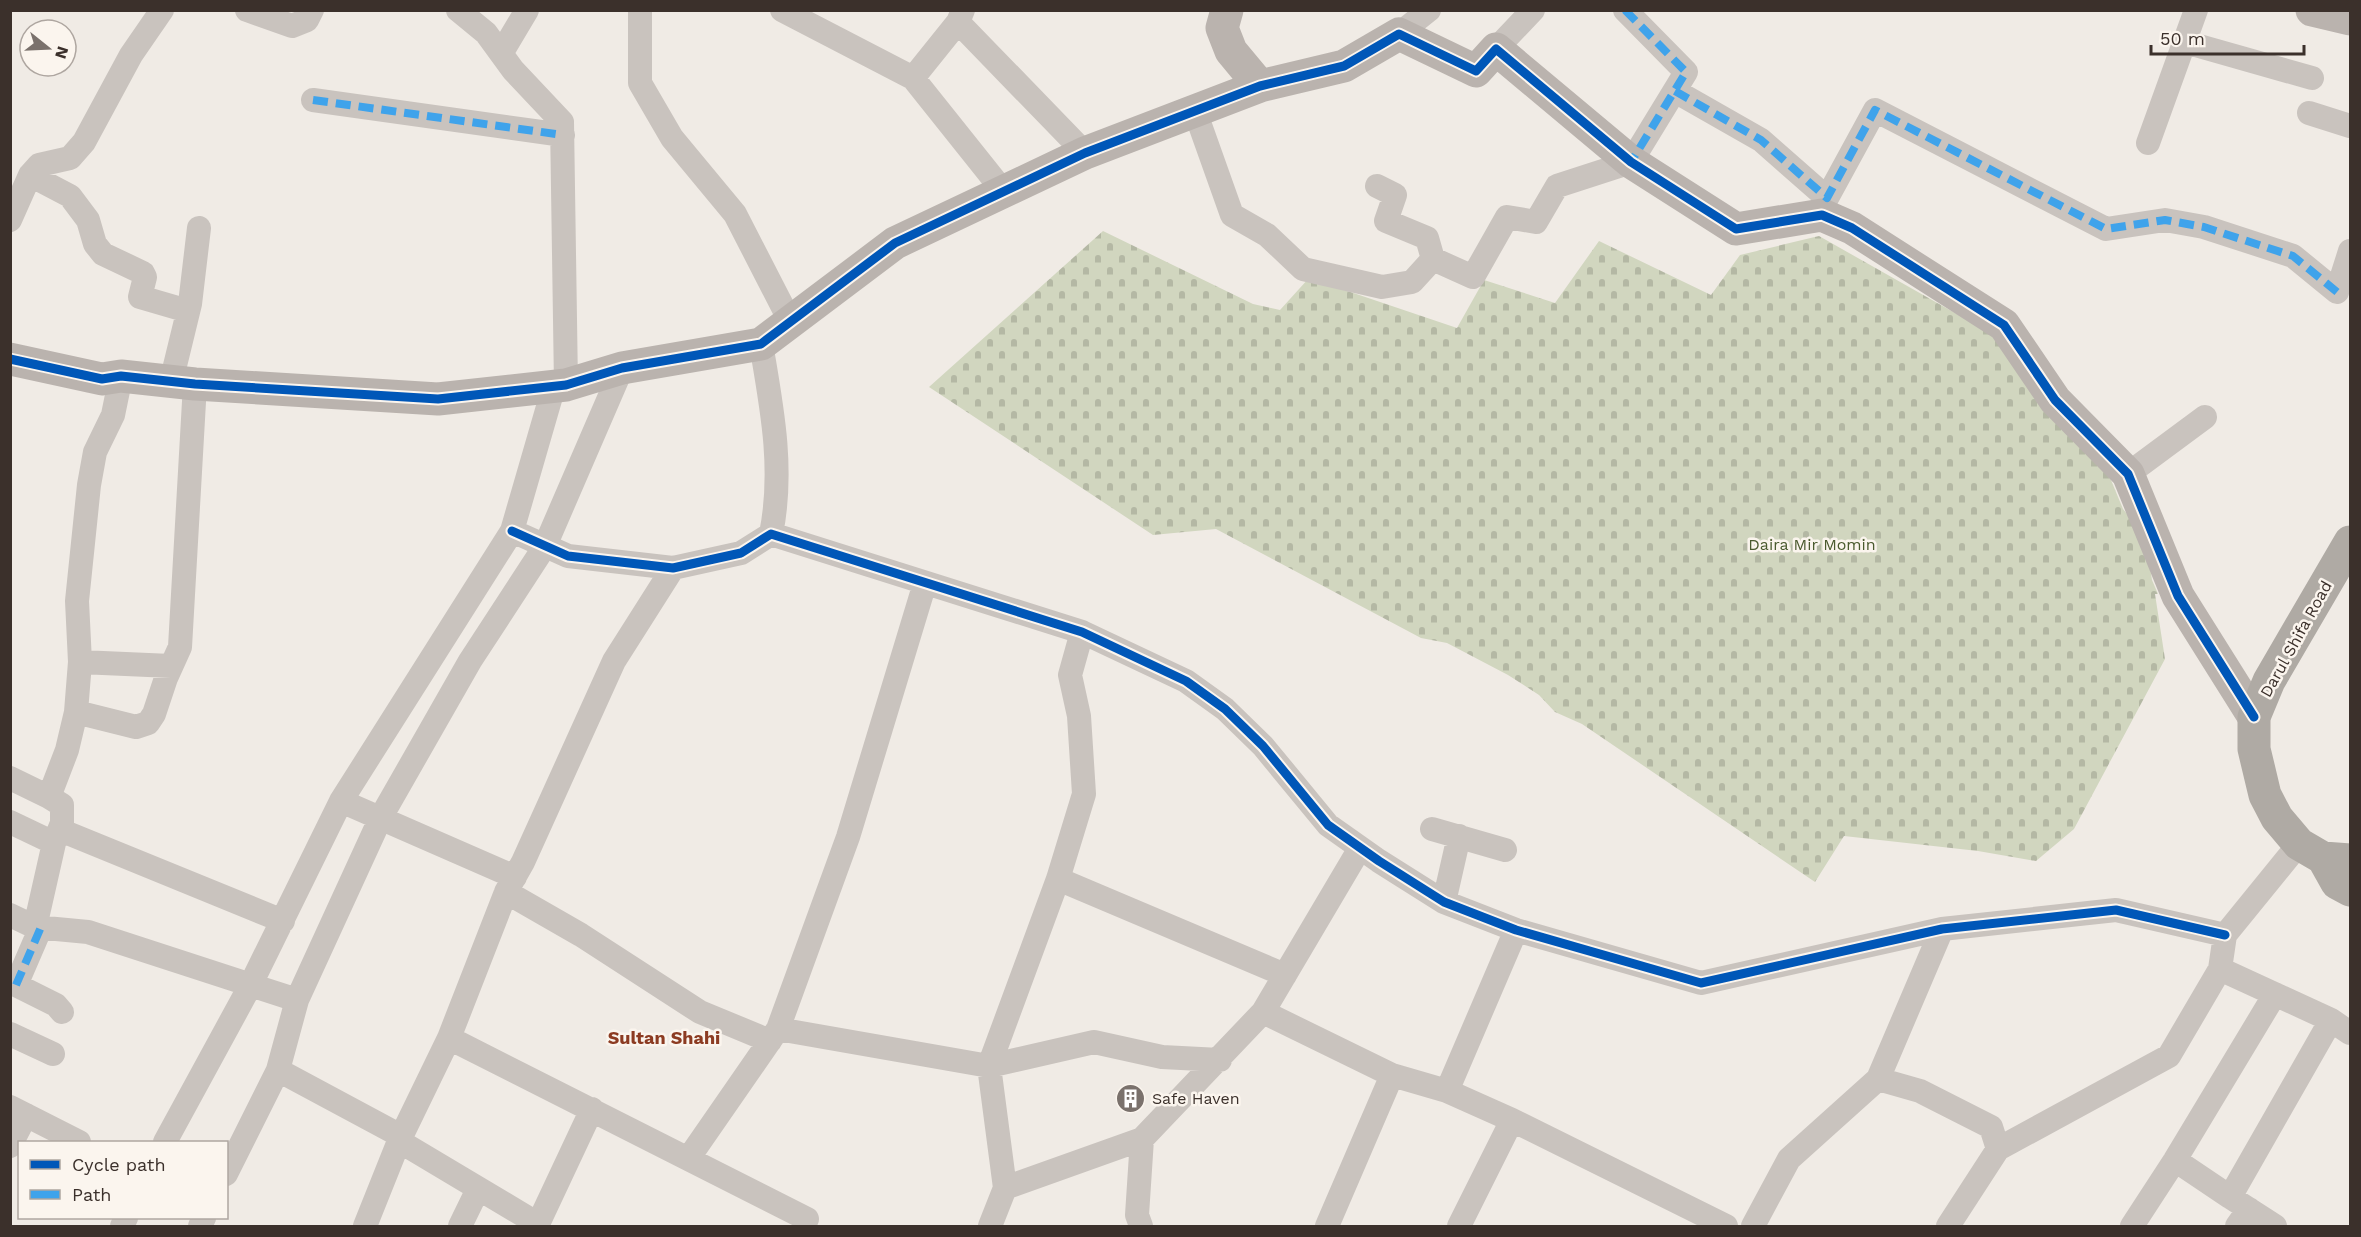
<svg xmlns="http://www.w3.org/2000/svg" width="2361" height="1237" font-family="'Work Sans',sans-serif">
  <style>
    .cemetery { fill: url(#cemetery-stones) }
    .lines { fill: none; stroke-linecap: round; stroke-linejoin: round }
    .street { stroke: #c9c3be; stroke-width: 24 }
    .secondary { stroke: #bab3ae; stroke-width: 33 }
    .highway { stroke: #afaaa4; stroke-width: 33 }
    .quiet { stroke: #3fa3eb; stroke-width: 8; stroke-dasharray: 15 8; stroke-linecap: butt }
    .cycleway-casing { stroke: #fbf5ee; stroke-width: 13 }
    .cycleway { stroke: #0057b8; stroke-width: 9 }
    .labels { text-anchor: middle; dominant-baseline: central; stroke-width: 5; stroke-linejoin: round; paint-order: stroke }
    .park-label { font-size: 16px; fill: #4a5a2e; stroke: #fbf5ee }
    .street-label { font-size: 16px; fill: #3b302b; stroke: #fbf5ee }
    .poi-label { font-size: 16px; fill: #3b302b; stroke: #fbf5ee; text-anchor: start }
    .neighbourhood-label { font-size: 18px; font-weight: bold; fill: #8c3b22; stroke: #fbf5ee }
  </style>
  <defs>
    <pattern id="cemetery-stones" width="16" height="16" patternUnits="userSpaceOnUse" patternTransform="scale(1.5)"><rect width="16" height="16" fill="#d1d6bf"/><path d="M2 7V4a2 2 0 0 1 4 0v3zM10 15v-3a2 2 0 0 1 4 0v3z" fill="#b4b8a4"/></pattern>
  </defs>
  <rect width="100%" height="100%" fill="#f0ebe5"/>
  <!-- cemetery -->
  <path class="cemetery" d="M 1103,231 L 1253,304 L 1280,310 L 1309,278 L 1457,328 L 1484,280 L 1555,303 L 1599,241 L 1711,295 L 1740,255 L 1819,236 L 1978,326 L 1993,331 L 2111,480 L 2123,509 L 2145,536 L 2152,580 L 2158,594 L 2155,594 L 2165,659 L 2074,829 L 2036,861 L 1978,851 L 1844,836 L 1815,882 L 1582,724 L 1555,712 L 1539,695 L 1508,675 L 1447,643 L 1421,638 L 1216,529 L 1153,535 L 929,387 Z"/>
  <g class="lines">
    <!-- street -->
    <path class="street" d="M 247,10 L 292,26 L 307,20 L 312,10
      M 458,10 L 486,33 L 513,70 L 562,122 L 566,385
      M 640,10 L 640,83 L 672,138 L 735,214 L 790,321
      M 782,10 L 913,78
      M 963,10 L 958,22 L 913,78 L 1004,192
      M 958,22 L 1085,153
      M 1399,34 L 1429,10
      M 2185,42 L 2312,78
      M 1496,49 L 1533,10
      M 502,52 L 527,10
      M 1675,91 L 1761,140 L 1827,198 L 1875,110 L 2106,229 L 2165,220 L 2204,227 L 2293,256 L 2337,292 L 2350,251
      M 313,100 L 563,135
      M 1195,111 L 1232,215 L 1267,235 L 1303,269 L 1382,287 L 1412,282 L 1433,259 L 1473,277 L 1507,217 L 1536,222 L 1557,186 L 1631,162 L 1686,72 L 1625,10
      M 2309,113 L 2350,126
      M 2148,143 L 2196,10
      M 30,175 L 70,196 L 88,220 L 95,244 L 103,254 L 143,273 L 145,277 L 140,297 L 188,311
      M 1377,186 L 1395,195 L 1386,221 L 1427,238 L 1433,259
      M 10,220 L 30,175 L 39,165 L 70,158 L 84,142 L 131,55 L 162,10
      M 761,344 C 772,408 784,470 771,534
      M 121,376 L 113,415 L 95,452 L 89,485 L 77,601 L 80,662 L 76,712 L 136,727 L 148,723 L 154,714 L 166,678 L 180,647 L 195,384
      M 171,382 L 190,304 L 199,228
      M 2128,474 L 2205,417
      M 512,531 L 568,556 L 673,568 L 741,553 L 771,534 L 1082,632 L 1186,681 L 1225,709 L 1263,746 L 1328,825 L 1379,861 L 1444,902 L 1516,930 L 1701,983 L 1942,929 L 2116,910 L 2225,935
      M 80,662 L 171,666
      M 10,778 L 49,797 L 67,750 L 76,712
      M 341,801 L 515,877
      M 10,822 L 54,843
      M 1432,829 L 1505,850
      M 60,830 L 283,921
      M 1058,879 L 1285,975
      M 506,892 L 581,935 L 700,1012 L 770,1041
      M 1444,902 L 1459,836
      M 10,915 L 35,927 L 88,932 L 297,1000
      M 35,927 L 54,843 L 62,823 L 62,805 L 49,797
      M 10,982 L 56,1005 L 62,1012
      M 16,985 L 41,927
      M 1263,1012 L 1392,1075 L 1447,1091 L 1512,1120 L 1726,1226
      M 2331,1020 L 2350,1033
      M 778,1029 L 989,1066 L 1094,1042 L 1162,1057 L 1220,1060
      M 10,1034 L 53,1054
      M 449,1038 L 807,1219
      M 278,1070 L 401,1136
      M 1878,1079 L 1920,1091 L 1991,1127 L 1998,1149
      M 1447,1091 L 1516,930
      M 10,1107 L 79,1142
      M 399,1141 L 538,1224 L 592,1109
      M 165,1142 L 250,986 L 341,801 L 512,531 L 554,386
      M 10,1146 L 26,1115
      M 688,1159 L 778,1029 L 848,837 L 925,583
      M 2175,1160 L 2275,994
      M 226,1174 L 278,1070 L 297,1000 L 381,817 L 470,661 L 545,546 L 622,368
      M 1005,1188 L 1142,1139 L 1263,1012 L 1360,848
      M 2230,1197 L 2275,1226
      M 122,1226 L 126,1218
      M 200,1226 L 204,1218
      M 365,1226 L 399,1141 L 449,1038 L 506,892 L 523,862 L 614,661 L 673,568
      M 460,1226 L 478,1189
      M 990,1226 L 1005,1188 L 989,1066 L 1058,879 L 1084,794 L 1079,716 L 1070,675 L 1082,632
      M 1141,1226 L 1137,1215 L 1142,1139
      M 1327,1226 L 1392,1075
      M 1459,1226 L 1512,1120
      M 1753,1226 L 1789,1159 L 1878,1079 L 1942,929
      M 1948,1226 L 1998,1149 L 2169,1056 L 2220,969 L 2225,935 L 2299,844
      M 2132,1226 L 2175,1160 L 2230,1197 L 2331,1020 L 2220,969
      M 2237,1226 L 2249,1209"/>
    <!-- secondary -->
    <path class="secondary" d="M 1227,10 L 1222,28 L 1231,51 L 1260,86
      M 2312,10 L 2350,19
      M 10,359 L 102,379 L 121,376 L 195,384 L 438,399 L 566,385 L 622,368 L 761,344 L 895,243 L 1085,153 L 1260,86 L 1344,66 L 1399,34 L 1476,71 L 1496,49 L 1631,162 L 1736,229 L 1822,215 L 1852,228 L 2004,325 L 2055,400 L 2128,474 L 2178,596 L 2254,717"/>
    <!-- highway -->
    <path class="highway" d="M 2350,542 L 2269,681 L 2254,717 L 2254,749 L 2265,795 L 2277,818 L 2299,844 L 2323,858 L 2350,860
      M 2323,858 L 2337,883 L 2350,890"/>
    <!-- quiet -->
    <path class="quiet" d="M 1625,10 L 1686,72 L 1631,162
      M 1675,91 L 1761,140 L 1827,198 L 1875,110 L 2106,229 L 2165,220 L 2204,227 L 2293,256 L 2337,292
      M 313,100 L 563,135
      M 16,985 L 41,927"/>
    <defs>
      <path id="cycleway" d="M 10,359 L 102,379 L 121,376 L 195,384 L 438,399 L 566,385 L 622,368 L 761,344 L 895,243 L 1085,153 L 1260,86 L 1344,66 L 1399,34 L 1476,71 L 1496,49 L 1631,162 L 1736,229 L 1822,215 L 1852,228 L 2004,325 L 2055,400 L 2128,474 L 2178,596 L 2254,717
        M 512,531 L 568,556 L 673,568 L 741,553 L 771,534 L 1082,632 L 1186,681 L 1225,709 L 1263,746 L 1328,825 L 1379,861 L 1444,902 L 1516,930 L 1701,983 L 1942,929 L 2116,910 L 2225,935"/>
    </defs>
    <!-- cycleway casing -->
    <use href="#cycleway" class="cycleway-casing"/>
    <!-- cycleway -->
    <use href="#cycleway" class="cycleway"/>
  </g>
  <!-- icons -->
  <defs>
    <symbol id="building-disc" viewBox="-11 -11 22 22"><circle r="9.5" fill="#7a716c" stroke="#fbf5ee"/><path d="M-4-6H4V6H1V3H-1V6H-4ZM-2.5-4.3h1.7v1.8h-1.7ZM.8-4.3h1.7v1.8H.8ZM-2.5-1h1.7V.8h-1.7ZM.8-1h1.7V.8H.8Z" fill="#fff"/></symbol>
  </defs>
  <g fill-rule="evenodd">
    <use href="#building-disc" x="1114" y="1082" width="33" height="33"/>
  </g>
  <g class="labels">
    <!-- park labels -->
    <g class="park-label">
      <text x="1812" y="544">Daira Mir Momin</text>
    </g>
    <!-- street labels -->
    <g class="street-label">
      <text transform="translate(2296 639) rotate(-61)">Darul Shifa Road</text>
    </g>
    <!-- poi labels -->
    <g class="poi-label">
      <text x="1152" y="1098">Safe Haven</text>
    </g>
    <!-- neighbourhood labels -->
    <g class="neighbourhood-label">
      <text x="664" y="1037">Sultan Shahi</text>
    </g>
  </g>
  <!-- border -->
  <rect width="2361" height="1237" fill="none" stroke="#3b302b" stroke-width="24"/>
  <!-- legend -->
  <rect x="18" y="1141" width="210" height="78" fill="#fbf5ee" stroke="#aea6a0" stroke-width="1.5"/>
  <rect x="30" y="1160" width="30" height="9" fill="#0057b8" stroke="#aea6a0" stroke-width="1.5"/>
  <text x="72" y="1171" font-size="18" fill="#3b302b">Cycle path</text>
  <rect x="30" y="1190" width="30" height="9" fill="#3fa3eb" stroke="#aea6a0" stroke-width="1.5"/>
  <text x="72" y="1201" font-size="18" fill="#3b302b">Path</text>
  <!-- north arrow -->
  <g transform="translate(48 48) rotate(108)"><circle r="28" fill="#fbf5ee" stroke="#aea6a0" stroke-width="1.5"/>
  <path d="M0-4.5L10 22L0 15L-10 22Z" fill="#7a716c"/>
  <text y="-9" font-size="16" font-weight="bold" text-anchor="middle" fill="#3b302b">N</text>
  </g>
  <!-- scale -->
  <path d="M2151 45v9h153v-9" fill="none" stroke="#3b302b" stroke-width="3"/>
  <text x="2160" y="45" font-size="18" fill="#3b302b" stroke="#fbf5ee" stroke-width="4.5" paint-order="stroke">50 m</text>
</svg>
